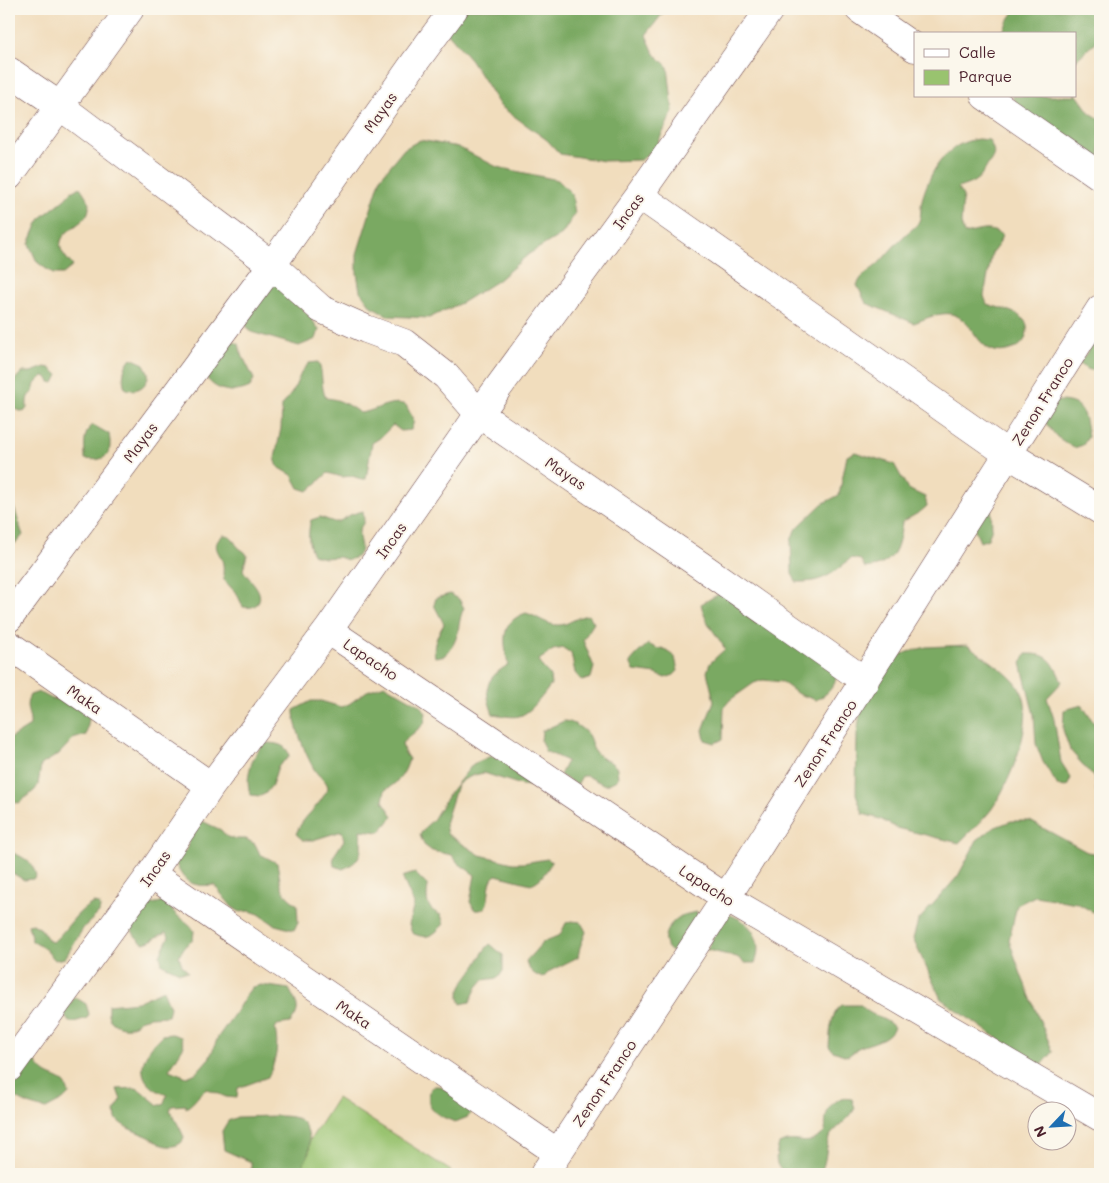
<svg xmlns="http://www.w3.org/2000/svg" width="1109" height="1183" font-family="Mali,sans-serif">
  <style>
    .green { fill: #99c36f; stroke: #72714d }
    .forest { fill: #7aa962; stroke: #626446 }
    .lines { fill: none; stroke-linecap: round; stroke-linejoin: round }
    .minor-casing { stroke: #633c41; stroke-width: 29 }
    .minor { stroke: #fff; stroke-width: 28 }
    .labels { text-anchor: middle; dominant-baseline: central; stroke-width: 4; stroke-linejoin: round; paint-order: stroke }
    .street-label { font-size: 15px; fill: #4a1f2b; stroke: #fbf7ec }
  </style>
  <rect width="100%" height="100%" fill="#fbf7ec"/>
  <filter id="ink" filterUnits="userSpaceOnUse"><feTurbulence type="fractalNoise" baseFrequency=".02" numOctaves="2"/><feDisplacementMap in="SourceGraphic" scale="10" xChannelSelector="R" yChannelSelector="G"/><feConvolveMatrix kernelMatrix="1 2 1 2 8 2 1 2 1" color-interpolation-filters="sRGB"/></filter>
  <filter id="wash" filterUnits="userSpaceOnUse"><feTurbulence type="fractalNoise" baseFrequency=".0096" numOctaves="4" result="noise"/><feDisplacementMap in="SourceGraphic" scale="20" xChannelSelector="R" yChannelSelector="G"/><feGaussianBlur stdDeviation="1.12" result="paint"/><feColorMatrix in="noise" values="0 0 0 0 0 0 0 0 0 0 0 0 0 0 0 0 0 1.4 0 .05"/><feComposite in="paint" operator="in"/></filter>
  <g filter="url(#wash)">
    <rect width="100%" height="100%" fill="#f1ddbd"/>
    <!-- green -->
    <path class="green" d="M 337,1098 L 451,1171 L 449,1174 L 288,1174 Z"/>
    <!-- forest -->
    <path class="forest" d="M 454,9 L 666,9 L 646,35 L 654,53 L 668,67 L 673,111 L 656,147 L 641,160 L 604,161 L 560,154 L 547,140 L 500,106 L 471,60 L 446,31 Z
      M 1016,9 L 1100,9 L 1100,38 L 1075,61 L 1075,34 L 1002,34 L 1007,22 Z
      M 1075,92 L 1090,113 L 1100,119 L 1100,178 L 1032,135 L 1012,96 L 1075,96 Z
      M 978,139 L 989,140 C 997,155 994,155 986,168 C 978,182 972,183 958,188 L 963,196 L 961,223 L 964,234 C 980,231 988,226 1002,235 L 999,244 L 992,253 L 984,296 L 987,304 C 1003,310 1034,313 1026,336 C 1024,343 1019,347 1013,349 C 977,363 977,319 951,314 C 939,312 925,319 914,323 L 866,303 L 857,285 C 862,274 869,272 878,264 C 887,255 895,244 904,236 C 908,232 916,227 918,223 C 922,217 920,207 922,200 C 930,171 946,143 978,139 Z
      M 420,140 L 458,147 L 497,167 L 558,180 L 572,194 L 575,214 L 562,234 L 529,254 L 497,281 L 463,302 L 429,318 L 389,316 L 371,306 L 360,291 L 357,273 L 357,254 L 381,177 L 404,149 Z
      M 80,187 C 83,192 89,199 89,205 C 91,226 56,228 61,249 C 63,255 69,261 73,266 L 63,274 L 53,274 L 37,262 L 29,244 L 37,225 L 42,217 L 65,199 L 71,192 Z
      M 262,270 L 309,315 L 319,330 L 316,339 L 299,346 L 251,332 L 245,324 Z
      M 1096,339 L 1100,341 L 1100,370 C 1092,372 1086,369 1079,364 Z
      M 229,340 L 239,344 L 241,353 L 254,379 L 250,387 C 232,396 209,390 203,370 Z
      M 131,358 L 144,364 C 146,368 149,372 148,376 C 147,388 134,393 125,388 C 121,377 124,366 131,358 Z
      M 318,362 C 324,374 320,386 326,398 C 340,399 348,405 360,413 C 377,411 389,399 406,405 L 414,421 L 411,430 L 401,431 L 393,425 L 380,438 L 372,443 L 366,479 L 361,479 L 352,476 L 342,477 L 328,473 L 308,491 L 299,488 L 292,475 L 278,467 L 275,458 L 281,428 L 282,406 L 293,391 L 302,371 L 309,363 Z
      M 45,367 L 50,368 L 58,375 L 54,383 L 50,382 L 47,377 L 43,376 L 35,384 L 33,392 C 26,396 27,401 27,408 L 24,412 L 14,409 L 9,404 L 9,386 L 22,372 L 31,372 Z
      M 1054,401 C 1083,400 1084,411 1088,437 L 1083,445 L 1074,448 L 1057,437 L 1044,421 Z
      M 93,425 L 109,434 C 113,455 106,462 85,459 C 85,447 82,433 93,425 Z
      M 855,452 L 894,464 L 908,489 L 925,497 L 927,506 L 920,512 L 902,522 C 899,547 895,566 865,568 L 861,560 L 851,558 C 833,574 822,583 796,582 L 792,573 L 791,541 L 795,530 L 822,504 L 839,495 L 847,456 Z
      M 9,497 C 16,508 18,523 23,535 L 17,542 L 9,547 Z
      M 991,506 L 992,528 L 988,539 L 980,542 L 969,516 Z
      M 363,511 L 364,521 C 363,525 359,528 359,532 C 358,542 365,548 357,557 L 348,560 L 338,557 L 324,558 L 314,555 C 307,546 308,530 311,520 L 320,517 L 334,522 L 338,522 L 352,514 Z
      M 223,535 C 234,535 232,540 238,547 C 241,550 245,551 247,555 L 243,570 C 248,579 265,591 258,602 C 255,608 249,608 243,607 L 237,594 L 224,580 C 222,574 224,569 223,564 C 221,552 209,547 223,535 Z
      M 730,588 L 837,673 C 835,687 828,694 816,700 L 798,694 L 782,682 L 763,680 L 754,683 L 730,700 L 724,707 L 723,739 L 715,743 L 705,740 L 703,730 L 714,701 L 707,672 L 710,663 L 725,649 C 715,631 706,626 701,604 Z
      M 450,594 L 459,599 L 464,608 C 458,619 460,632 454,643 C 452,648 447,652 444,656 L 435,657 C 432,644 438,634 444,624 L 434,605 L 436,598 Z
      M 526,613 C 537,616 548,626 559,625 C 569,625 576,616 589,615 L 594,623 L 583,640 L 594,667 L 591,678 L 582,681 L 575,673 L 571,653 L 563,648 L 553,650 L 539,660 L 543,668 L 550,675 L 551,685 C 543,695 533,710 522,715 C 514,719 502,715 493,714 C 484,690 484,679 508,665 C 504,642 499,622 526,613 Z
      M 648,644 L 658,649 L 662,648 L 675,657 L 678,671 L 674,675 L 665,678 L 656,674 L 634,671 L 630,662 L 637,654 Z
      M 967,645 C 983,656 1010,673 1020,689 C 1038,717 1009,785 991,810 C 982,822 969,832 959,843 L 897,828 L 880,819 L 863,814 L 856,794 L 857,734 L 860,714 L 875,676 L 888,661 L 907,652 L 926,647 Z
      M 1026,654 C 1050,653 1053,662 1062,682 L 1047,698 L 1054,719 L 1061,762 L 1071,778 L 1067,787 L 1058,786 L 1043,762 L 1036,744 L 1034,715 L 1021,663 Z
      M 385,685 L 420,705 L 426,713 L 424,724 L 402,743 L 404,752 L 409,759 C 405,774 398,783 385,790 L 383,801 L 393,816 L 380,832 L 360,830 C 362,850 364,860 343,869 L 334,866 L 333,857 L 344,840 L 342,831 L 313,840 L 303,840 L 296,834 C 302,816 321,807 328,787 C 325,778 321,779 316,772 C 308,761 293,724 294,710 L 311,701 L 321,701 L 341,707 L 349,704 L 367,691 Z
      M 39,692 L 52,699 L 67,699 L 90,714 L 86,735 L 73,739 L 59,754 L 41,765 L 38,785 L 35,790 L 19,803 L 9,802 L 9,739 L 30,726 C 31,712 23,709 30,695 Z
      M 1082,705 L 1100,732 L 1100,802 L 1097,798 L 1095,779 L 1070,750 L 1063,730 L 1064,710 Z
      M 564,721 C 572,721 584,729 588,735 C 592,741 591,748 597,754 C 603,760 612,761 617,768 L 618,778 L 615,781 L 605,785 L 587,776 L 582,776 L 577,785 L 560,775 L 567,761 L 545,751 L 541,741 L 542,731 Z
      M 266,743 C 276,743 289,745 289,757 L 278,766 L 272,785 L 265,794 L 260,796 L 251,795 C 243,780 253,751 266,743 Z
      M 491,756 L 511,758 L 528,776 L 530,786 L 521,785 L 484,773 L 474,775 L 465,779 L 457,785 L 445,824 L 447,834 L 480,855 L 513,863 L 523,863 L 547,859 L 552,862 C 546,871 542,880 531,884 L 496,875 C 483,882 496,913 475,910 L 470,902 L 475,875 L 458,863 L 452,855 L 432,851 L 424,845 L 420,835 L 425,827 L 433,820 L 448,795 L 473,764 Z
      M 202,821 L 221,830 L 227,837 L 236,839 L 246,839 L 255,844 L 260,854 L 277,863 C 281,882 279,893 297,904 L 298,922 L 294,930 L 275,925 L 259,914 L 250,911 L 240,912 L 232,907 L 214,885 C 192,887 183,883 175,861 L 188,848 L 189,838 Z
      M 1011,821 L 1030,821 L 1087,852 L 1100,854 L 1100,916 L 1077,903 L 1035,896 L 1017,905 L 1009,940 L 1022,977 L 1053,1052 L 1041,1066 L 1024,1057 L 941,999 L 913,939 L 918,921 L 958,876 L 977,840 L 993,828 Z
      M 9,852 C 21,855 34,862 36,876 L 33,879 L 24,880 L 9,871 Z
      M 415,873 L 428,886 C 426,901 426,909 441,915 L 444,924 C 433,936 427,940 412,933 L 409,924 L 414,904 L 402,877 Z
      M 162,902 C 170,905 172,911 178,916 C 184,921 190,923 194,931 L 193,940 L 185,946 L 179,956 L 182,965 L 188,972 L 179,972 L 162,964 L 160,955 L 169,936 L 166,932 L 150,941 L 144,943 C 133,938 131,928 128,917 L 138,906 Z
      M 93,903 L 99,904 L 100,908 L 99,913 L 84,927 L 65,958 L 55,960 L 45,949 L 32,941 L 28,925 L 33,924 L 41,929 L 49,941 L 53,942 C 68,929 75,912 93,903 Z
      M 697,912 L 698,917 L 682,936 L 676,951 L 671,951 C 657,940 669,923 681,916 C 686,914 692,913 697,912 Z
      M 724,914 C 748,917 765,939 755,963 L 745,963 L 737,957 L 707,950 Z
      M 571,921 L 581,922 L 586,932 L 580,947 L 578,957 L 550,971 L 543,978 C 534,975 528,970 526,961 L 543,942 L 560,935 L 566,923 Z
      M 490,944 L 503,955 L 503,971 L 498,978 L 483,980 L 477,987 L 470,1002 L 461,1004 C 454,990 467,979 474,968 C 480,960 482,951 490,944 Z
      M 261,985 L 289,989 C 297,1004 302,1009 290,1023 L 277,1025 L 275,1029 C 279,1046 276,1061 268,1077 L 238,1088 L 237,1098 L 226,1097 L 207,1089 C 199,1093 196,1102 186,1108 L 186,1105 L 172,1106 L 170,1110 C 173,1115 184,1135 184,1138 C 182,1147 167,1148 160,1144 C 156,1142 152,1138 147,1136 C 135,1131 126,1129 116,1119 L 115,1110 L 121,1100 L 117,1089 L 136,1088 L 140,1090 L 158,1105 L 163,1105 L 167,1095 C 132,1082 139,1057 162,1035 L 172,1034 L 181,1037 L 184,1046 L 169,1070 L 187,1077 L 196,1073 L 210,1057 L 218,1037 L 235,1013 L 246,995 L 252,987 Z
      M 163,990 L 170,1007 L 168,1016 L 149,1017 L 139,1020 C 133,1030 119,1029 111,1021 C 107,1017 108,1010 108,1005 L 137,1002 Z
      M 75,997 L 86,1004 L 89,1014 L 87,1018 L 74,1022 L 69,1022 L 63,1013 Z
      M 842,1005 L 861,1005 C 869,1016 885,1017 894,1027 C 889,1040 871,1043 860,1047 C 855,1049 853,1054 847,1056 L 833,1051 L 829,1047 C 830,1034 830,1013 842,1005 Z
      M 33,1057 C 35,1061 37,1065 40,1068 C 51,1081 65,1074 69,1094 L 63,1100 L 46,1109 C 35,1107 7,1100 9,1084 C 10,1073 26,1064 33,1057 Z
      M 435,1086 L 440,1086 L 473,1108 L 468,1117 L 455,1122 C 437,1115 423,1110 431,1088 Z
      M 842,1098 L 852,1099 L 855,1108 C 849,1121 833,1129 829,1138 C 825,1150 827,1162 820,1173 C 814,1175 807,1174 800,1174 C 778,1174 772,1165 779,1144 C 798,1134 805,1151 825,1132 C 826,1115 825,1106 842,1098 Z
      M 276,1116 C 282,1116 290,1116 296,1118 C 310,1123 313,1148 306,1160 C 303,1165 297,1170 292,1174 L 251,1174 L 251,1162 L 224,1150 L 222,1131 L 228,1121 L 237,1117 Z"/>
  </g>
  <g filter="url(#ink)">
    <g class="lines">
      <defs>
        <path id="minor" d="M 859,9 L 915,48
          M 9,71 L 60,106 L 272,265 L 321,309 L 366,329 L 404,343 L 446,376 L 479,414 L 700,565 L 865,681
          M 985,96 L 1100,176
          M 9,176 L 130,9
          M 639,195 L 1008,454 L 1100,510
          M 9,618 L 272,265 L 415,62 L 454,9
          M 328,630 L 726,898 L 1100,1117
          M 9,645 L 211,786
          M 151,874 L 558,1153
          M 9,1068 L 151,874 L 211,786 L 328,630 L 479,414 L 639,195 L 770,9
          M 544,1174 L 726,898 L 1100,309"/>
      </defs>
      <!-- minor casing -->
      <use href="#minor" class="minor-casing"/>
      <!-- minor -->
      <use href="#minor" class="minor"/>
    </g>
  </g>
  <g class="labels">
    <!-- street labels -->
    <g class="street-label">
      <text transform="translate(380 112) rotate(-55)">Mayas</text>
      <text transform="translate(628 211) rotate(-54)">Incas</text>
      <text transform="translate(1042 401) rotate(-58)">Zenon Franco</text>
      <text transform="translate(140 442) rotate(-53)">Mayas</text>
      <text transform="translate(566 473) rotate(34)">Mayas</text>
      <text transform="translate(391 540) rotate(-55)">Incas</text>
      <text transform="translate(371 659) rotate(34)">Lapacho</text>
      <text transform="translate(85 699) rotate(35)">Maka</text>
      <text transform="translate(825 743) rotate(-57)">Zenon Franco</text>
      <text transform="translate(155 868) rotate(-55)">Incas</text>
      <text transform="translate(707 885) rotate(33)">Lapacho</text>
      <text transform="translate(354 1014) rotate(34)">Maka</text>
      <text transform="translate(604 1083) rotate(-56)">Zenon Franco</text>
    </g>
  </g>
  <!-- margin -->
  <rect width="1109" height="1183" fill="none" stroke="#fbf7ec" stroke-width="30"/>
  <!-- legend -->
  <rect x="914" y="32" width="162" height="65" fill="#fbf7ec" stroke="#b4a19f"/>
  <rect x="924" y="49" width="25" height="8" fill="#ffffff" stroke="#b4a19f"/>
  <text x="959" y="58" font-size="15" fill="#4a1f2b">Calle</text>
  <rect x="924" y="70" width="25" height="15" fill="#99c36f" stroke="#b4a19f"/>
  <text x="959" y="82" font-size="15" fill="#4a1f2b">Parque</text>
  <!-- north arrow -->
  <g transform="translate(1052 1126) rotate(245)"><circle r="24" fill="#fbf7ec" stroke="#b4a19f"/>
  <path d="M0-4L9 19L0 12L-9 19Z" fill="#1f6fb2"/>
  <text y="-8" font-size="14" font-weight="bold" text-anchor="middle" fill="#4a1f2b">N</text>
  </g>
</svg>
